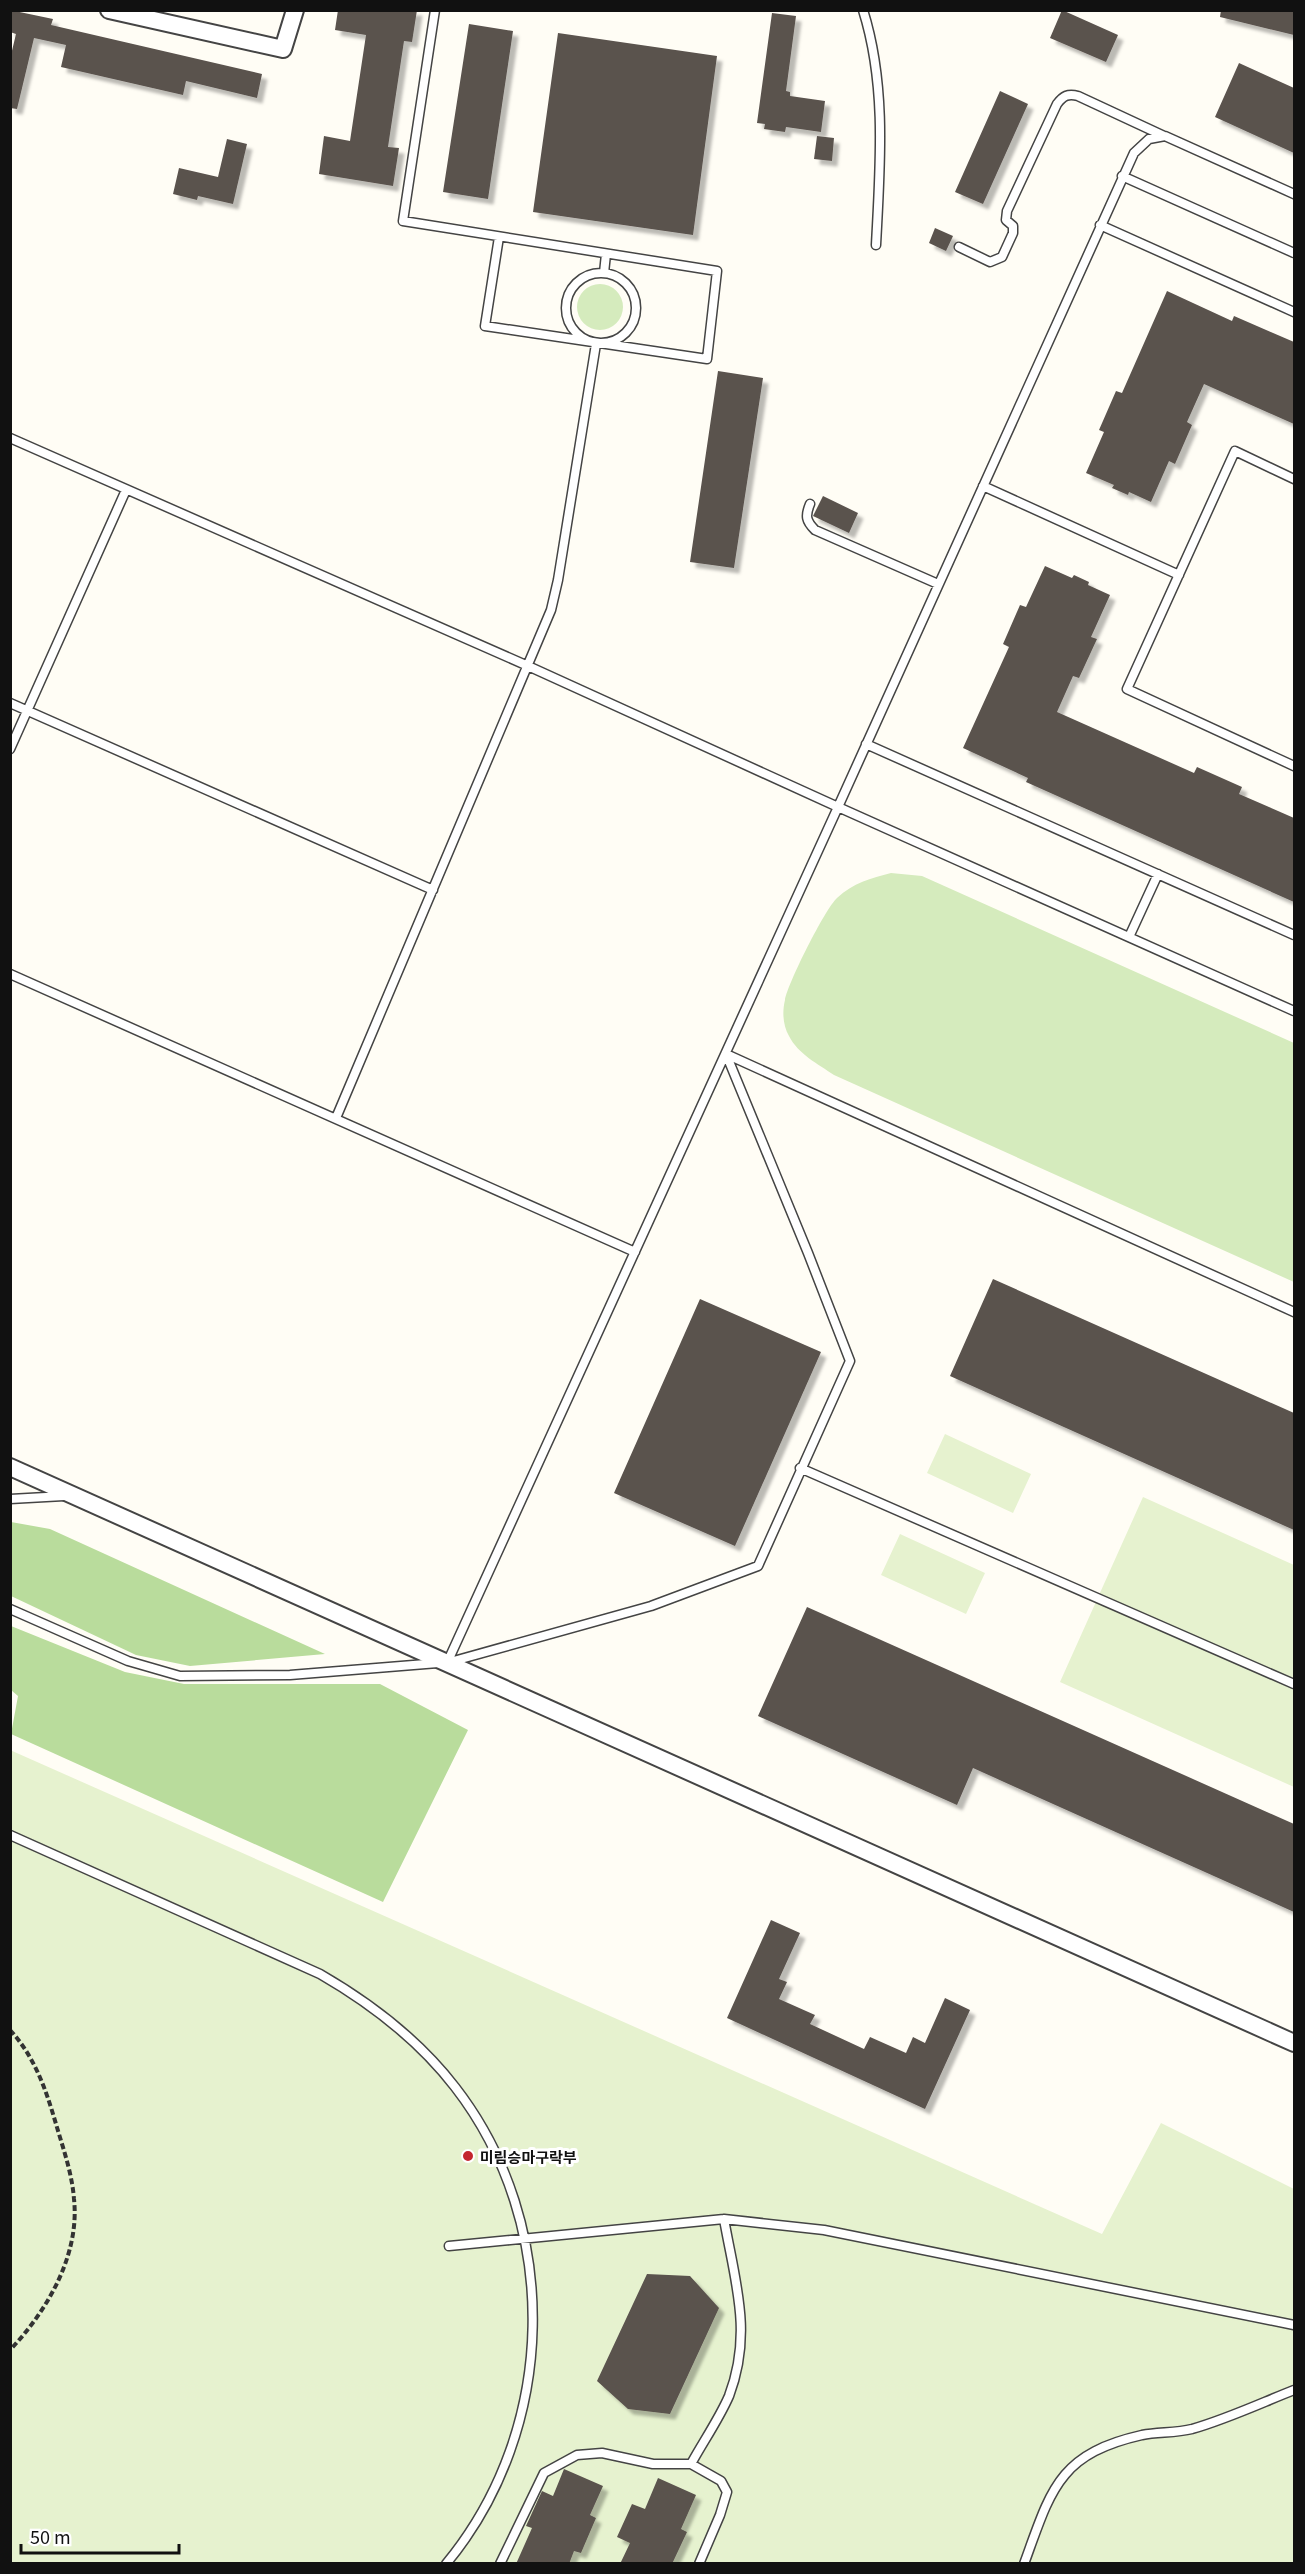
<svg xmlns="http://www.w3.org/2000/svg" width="1305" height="2574" font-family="Georgia,'Noto Sans KR',serif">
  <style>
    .green { fill: #d5ebbd }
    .forest { fill: #b9dc9c }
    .pitch { fill: #e6f2cf }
    .building { fill: #5a524d; filter: url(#shadow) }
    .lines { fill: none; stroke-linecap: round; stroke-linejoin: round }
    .lane-casing { stroke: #444; stroke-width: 11 }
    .street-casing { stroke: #444; stroke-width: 20 }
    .path { stroke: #333; stroke-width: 4; stroke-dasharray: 6 3; stroke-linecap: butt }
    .lane { stroke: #fff; stroke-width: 8 }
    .street { stroke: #fff; stroke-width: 16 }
    .poi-dot { fill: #c4262e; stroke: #fff; stroke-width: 2 }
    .labels { text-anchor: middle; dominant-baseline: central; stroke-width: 6; stroke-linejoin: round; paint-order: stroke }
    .poi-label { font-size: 15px; font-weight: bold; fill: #111; stroke: #fff; text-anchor: start }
  </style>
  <defs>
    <filter id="shadow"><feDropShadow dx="5.5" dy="5.5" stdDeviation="1.5" flood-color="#0004"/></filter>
  </defs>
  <rect width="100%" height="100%" fill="#fffdf5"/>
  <!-- green -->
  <path class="green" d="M577 307a23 23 0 1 1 46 0a23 23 0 1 1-46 0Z
    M 891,873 L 922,876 L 1294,1043 L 1294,1282 L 834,1075 C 818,1064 798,1054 789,1036 C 783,1026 782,1012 785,1000 C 788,983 825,909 837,898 C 853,883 871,878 891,873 Z"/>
  <!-- forest -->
  <path class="forest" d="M 11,1522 L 50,1529 L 325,1654 L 190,1666 L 136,1655 L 11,1596 Z
    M 11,1626 L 125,1672 L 184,1684 L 380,1684 L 468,1730 L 383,1902 L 11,1734 L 18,1696 L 11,1690 Z"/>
  <!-- pitch -->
  <path class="pitch" d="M 945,1434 L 1031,1474 L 1013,1513 L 927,1473 Z
    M 1143,1497 L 1294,1565 L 1294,1787 L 1060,1682 Z
    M 900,1534 L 985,1573 L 966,1614 L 881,1575 Z
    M 10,1750 L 1102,2234 L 1161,2123 L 1294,2189 L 1294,2563 L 11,2563 Z"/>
  <!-- building -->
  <path class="building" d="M 10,10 L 53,19 L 51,25 L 262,74 L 257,98 L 186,81 L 183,95 L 61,67 L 66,45 L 34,38 L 17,109 L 10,108 L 10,59 L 16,34 L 10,32 Z
    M 338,10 L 417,10 L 412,42 L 404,41 L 388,147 L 399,148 L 393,186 L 319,174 L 324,136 L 350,141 L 366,35 L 335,30 Z
    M 1062,10 L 1118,35 L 1106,62 L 1050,38 Z
    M 1221,10 L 1294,10 L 1294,35 L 1220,17 Z
    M 772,13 L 796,16 L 786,91 L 790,92 L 790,96 L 825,101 L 821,132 L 786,127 L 785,132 L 764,129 L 765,124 L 757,123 Z
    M 469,24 L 513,31 L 488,199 L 443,192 Z
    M 558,33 L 717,56 L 693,235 L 533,212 Z
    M 1239,63 L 1294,88 L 1294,153 L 1215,117 Z
    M 1000,91 L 1028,104 L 983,204 L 955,192 Z
    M 817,136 L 834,138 L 832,161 L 814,159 Z
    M 227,139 L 247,144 L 233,204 L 198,196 L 197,200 L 173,194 L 179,168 L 218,177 Z
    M 935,228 L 953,236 L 946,251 L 929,243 Z
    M 1167,291 L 1232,321 L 1234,316 L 1294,342 L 1294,424 L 1204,384 L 1187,422 L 1192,425 L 1175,464 L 1169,461 L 1151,502 L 1129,492 L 1128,495 L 1112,488 L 1114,485 L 1086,473 L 1104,432 L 1099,430 L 1116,391 L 1122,393 Z
    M 718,371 L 763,378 L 734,568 L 690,562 Z
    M 823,496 L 858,513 L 849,533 L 813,516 Z
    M 1045,566 L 1072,578 L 1074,575 L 1089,582 L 1088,585 L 1110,595 L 1091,637 L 1097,639 L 1079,678 L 1073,676 L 1057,712 L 1194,773 L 1197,767 L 1242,787 L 1239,794 L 1294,818 L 1294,902 L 1026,782 L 1028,778 L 963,748 L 1009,647 L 1003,644 L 1020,605 L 1026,607 Z
    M 993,1279 L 1294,1413 L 1294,1530 L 950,1376 Z
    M 700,1299 L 821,1352 L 735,1546 L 614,1493 Z
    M 807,1607 L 1294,1824 L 1294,1912 L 973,1768 L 957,1805 L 758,1716 Z
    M 771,1920 L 800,1933 L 779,1979 L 787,1982 L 779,1999 L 815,2015 L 810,2024 L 864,2049 L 870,2037 L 906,2053 L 913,2037 L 925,2043 L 945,1998 L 970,2010 L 925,2109 L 727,2018 Z
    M 647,2274 L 690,2276 L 719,2308 L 670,2414 L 628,2409 L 597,2381 Z
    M 564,2469 L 603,2486 L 590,2515 L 596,2518 L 581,2553 L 574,2551 L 569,2564 L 516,2564 L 532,2528 L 526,2526 L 542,2491 L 553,2496 Z
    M 658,2478 L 696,2495 L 681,2529 L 687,2532 L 672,2564 L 620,2564 L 630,2543 L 617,2537 L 632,2504 L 645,2509 Z"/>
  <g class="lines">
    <defs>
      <path id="lane" d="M 435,10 L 403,221 L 717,271 L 707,359 L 485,326 L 499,237
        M 863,10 C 887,86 880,167 876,245
        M 1122,176 L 1294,253
        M 1294,194 L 1165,136 L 1149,139 L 1134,153 L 838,807 L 1294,1011
        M 1100,225 L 1294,312
        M 959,247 L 990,262 L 1002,257 L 1013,233 L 1013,226 L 1006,220 L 1007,211 L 1057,104 C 1063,96 1068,93 1078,96 L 1164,136
        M566 308a35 35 0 1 1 70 0a35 35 0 1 1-70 0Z
        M 604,273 L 606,254
        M 10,438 L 528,666 L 838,807 L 447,1663
        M 1294,479 L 1235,451 L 1127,689 L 1294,766
        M 983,486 L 1179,575
        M 810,504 C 805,516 806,521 815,530 L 938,584
        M 10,703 L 433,890
        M 866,744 L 1294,935
        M 10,749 L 126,490
        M 1129,937 L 1158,874
        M 10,974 L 635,1252
        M 726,1054 L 1294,1312
        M 336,1118 L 551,610 L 558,580 L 596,344
        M 800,1468 L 1294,1684
        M 10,1499 L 64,1496
        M 10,1609 L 128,1661 L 180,1676 L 290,1675 L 438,1663
        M 450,1662 L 651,1606 L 758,1566 L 850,1361 L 808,1253 L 726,1054
        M 10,1835 L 320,1974 C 372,2004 418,2039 455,2087 C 562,2225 558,2429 446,2564
        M 449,2246 L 724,2219
        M 691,2464 C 703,2442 719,2419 729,2396 C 753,2333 735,2282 724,2219 L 824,2230 L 1294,2325
        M 500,2564 L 544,2473 L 577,2455 L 602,2453 L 653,2464 L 691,2464 L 721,2481 L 727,2492 L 720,2515 L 699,2564
        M 1024,2564 C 1051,2490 1058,2454 1142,2435 C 1159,2432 1176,2433 1192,2429 C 1227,2419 1261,2403 1294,2390"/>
      <path id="street" d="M 109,10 L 283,49 L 295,10
        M 10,1467 L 1294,2043"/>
    </defs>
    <!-- lane casing -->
    <use href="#lane" class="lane-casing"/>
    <!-- street casing -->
    <use href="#street" class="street-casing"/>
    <!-- path -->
    <path class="path" d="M 10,2030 C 35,2057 46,2090 56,2124 C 63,2148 72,2173 74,2199 C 80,2255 47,2311 10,2350"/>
    <!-- lane -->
    <use href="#lane" class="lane"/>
    <!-- street -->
    <use href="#street" class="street"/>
  </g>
  <!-- markers -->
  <circle class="poi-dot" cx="468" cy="2156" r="6"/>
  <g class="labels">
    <!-- poi labels -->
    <g class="poi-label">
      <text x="480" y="2156">미림승마구락부</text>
    </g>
  </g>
  <!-- border -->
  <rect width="1305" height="2574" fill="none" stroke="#111111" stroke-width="24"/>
  <!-- scale -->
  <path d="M21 2544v9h158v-9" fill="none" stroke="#111111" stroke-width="3"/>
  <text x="30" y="2544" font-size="18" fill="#111111" stroke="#ffffff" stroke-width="4.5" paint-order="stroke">50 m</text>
</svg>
